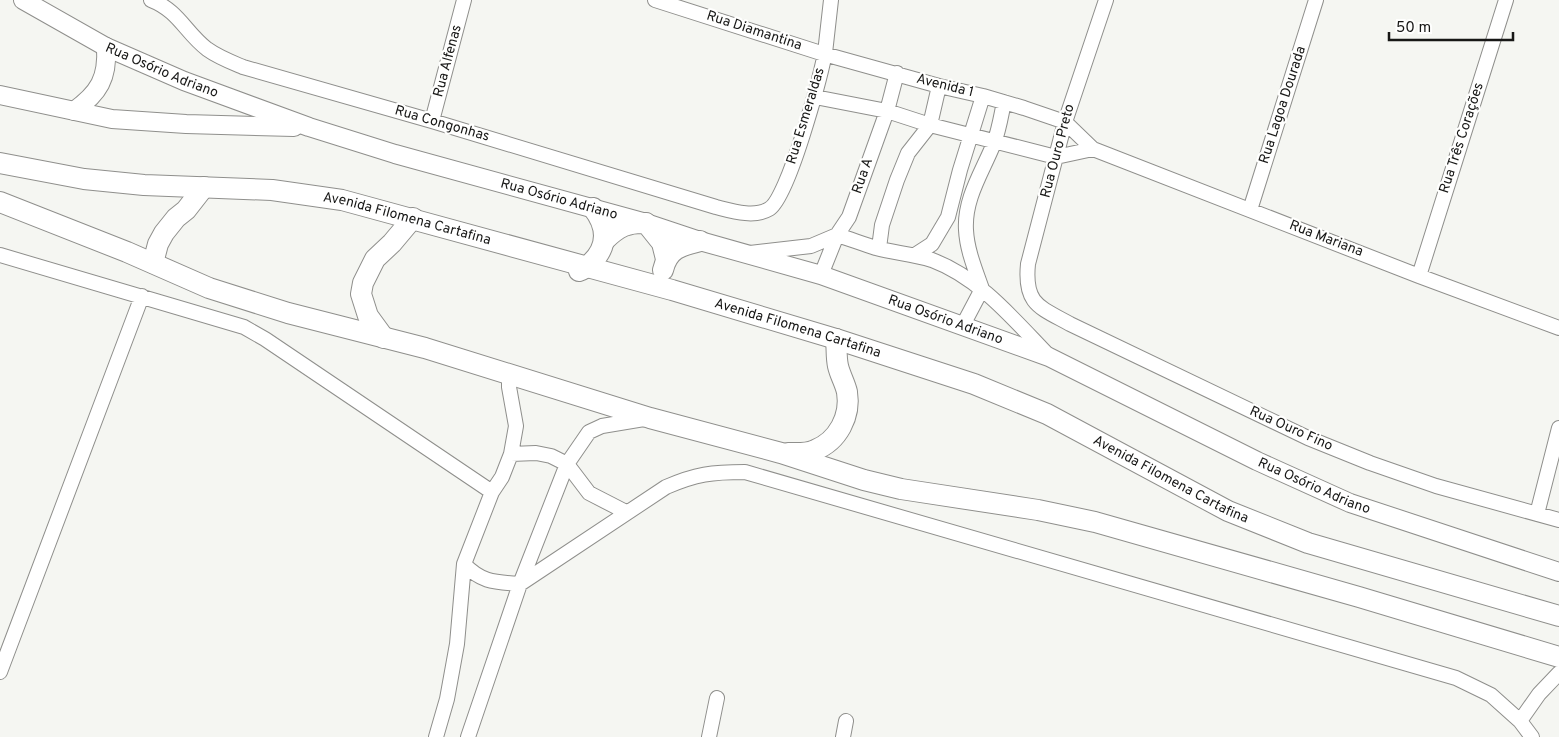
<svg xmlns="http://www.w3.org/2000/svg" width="1559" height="737" font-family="Overpass,sans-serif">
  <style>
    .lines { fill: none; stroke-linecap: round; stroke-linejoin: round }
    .minor-casing { stroke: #8f8f8c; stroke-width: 16 }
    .tertiary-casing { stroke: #8f8f8c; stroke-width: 20 }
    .secondary-casing { stroke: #8f8f8c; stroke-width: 22 }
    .minor { stroke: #fff; stroke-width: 14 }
    .tertiary { stroke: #fff; stroke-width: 18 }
    .secondary { stroke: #fff; stroke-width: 20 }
    .labels { text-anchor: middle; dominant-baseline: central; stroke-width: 4.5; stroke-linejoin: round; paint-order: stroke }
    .street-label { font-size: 14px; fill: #171716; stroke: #fffffe }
  </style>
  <rect width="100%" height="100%" fill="#f5f6f2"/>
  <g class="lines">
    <defs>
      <path id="minor" d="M 151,0 C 179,11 185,32 207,49 C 218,57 231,62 243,67 L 432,121 L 716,207 C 732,211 754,218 769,209 C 788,199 820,78 825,53 C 827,35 829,18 831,0
        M 655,0 L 824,54 L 939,86 L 983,96 L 1024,108 L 1065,122 L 1093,149 L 1419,276 L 1559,328
        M 1106,0 L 1065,122 L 1028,264 C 1024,304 1039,307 1070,324 L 1308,438 L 1370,463 L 1436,486 L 1559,520
        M 815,97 L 887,111 L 930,125 L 1056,157 L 1093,149
        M 432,121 L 464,0
        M 1250,210 L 1316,0
        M 879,248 L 882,225 L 897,180 L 908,153 L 930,125 L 939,86
        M 750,253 L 811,246 L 837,235 C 850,239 863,244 876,248 C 895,253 913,254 932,260 C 980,278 1014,320 1049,356
        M 0,255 L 244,327 L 265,339 L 492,492
        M 915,255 L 932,244 L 948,217 L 960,170 L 983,96
        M 821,275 L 837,235 L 849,217 L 887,111 L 897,73
        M 1419,276 L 1506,0
        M 963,325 L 982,289 C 975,269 967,250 966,230 C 964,198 983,171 994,143 C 999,130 1001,116 1004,102
        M 511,454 L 536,453 L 551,456 L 567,464 L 589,493 L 626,512
        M 1537,514 L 1559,428
        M 464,564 C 482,583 496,582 520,584 L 666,487 C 696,474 712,472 745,472 L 1456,678 L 1491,695 L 1520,721 L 1532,737
        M 0,672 L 142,296
        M 1520,721 L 1539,694 L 1559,673
        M 436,737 L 447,699 L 457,644 L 464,564 L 492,492 L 502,477 L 511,454 L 516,426 L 509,387 L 509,374
        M 468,737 L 520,584 L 567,464 L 589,432 L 602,426 L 644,419
        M 709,737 L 717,698
        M 843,737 L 846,721"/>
      <g id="tertiary">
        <path id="s1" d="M 23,0 L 106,47 L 184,81 L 309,127 L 395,154 L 646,223 L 700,241 L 821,275 L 1049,357 L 1257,461 L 1350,503 L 1559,572"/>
        <path d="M 0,95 L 112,119 L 186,124 L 294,127"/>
        <path d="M 74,111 C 99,93 108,78 106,47"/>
      </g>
      <g id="secondary">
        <path id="s2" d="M 0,163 L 84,179 L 144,185 L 272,190 L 342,200 L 672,290 L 836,339 L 974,384 L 1047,414 L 1228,511 L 1308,543 L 1559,616"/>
        <path d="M 0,202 L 127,252 L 209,288 L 288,313 L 425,348 L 650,418 L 781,453 L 864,480 L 901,489 L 1038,510 L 1095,522 L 1359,597 L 1559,657"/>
        <path d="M 605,240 C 618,227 628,222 646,223 L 662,243 L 666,259"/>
        <path d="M 153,263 L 158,244 L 164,233 L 176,218 L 186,210 L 204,187"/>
        <path d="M 663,270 C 668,249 680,246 700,241"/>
        <path d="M 579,271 C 583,270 587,267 591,263 C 609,246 607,226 593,208"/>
        <path d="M 384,338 L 368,316 L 361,294 L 363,283 L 375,259 L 392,243 L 413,218"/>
        <path d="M 788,453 C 798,453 807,454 815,450 C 838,441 851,416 847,392 C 845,383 840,375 838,366 C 836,357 837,348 836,339"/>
      </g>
    </defs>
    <!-- minor casing -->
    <use href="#minor" class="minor-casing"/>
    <!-- tertiary casing -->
    <use href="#tertiary" class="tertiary-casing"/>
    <!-- secondary casing -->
    <use href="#secondary" class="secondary-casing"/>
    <!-- minor -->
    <use href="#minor" class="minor"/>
    <!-- tertiary -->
    <use href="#tertiary" class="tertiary"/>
    <!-- secondary -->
    <use href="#secondary" class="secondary"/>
  </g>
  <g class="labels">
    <!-- street labels -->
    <g class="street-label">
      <text transform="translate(754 31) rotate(18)">Rua Diamantina</text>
      <text transform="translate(448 61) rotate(-75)">Rua Alfenas</text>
      <text stroke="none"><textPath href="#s1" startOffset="156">Rua Osório Adriano</textPath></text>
      <text transform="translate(945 86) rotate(14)">Avenida 1</text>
      <text transform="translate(1283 105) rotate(-72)">Rua Lagoa Dourada</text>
      <text transform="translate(806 116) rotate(-73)">Rua Esmeraldas</text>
      <text transform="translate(442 124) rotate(16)">Rua Congonhas</text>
      <text transform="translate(1462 138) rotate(-72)">Rua Três Corações</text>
      <text transform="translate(1058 151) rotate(-75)">Rua Ouro Preto</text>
      <text transform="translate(863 176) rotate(-71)">Rua A</text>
      <text stroke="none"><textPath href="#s1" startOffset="574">Rua Osório Adriano</textPath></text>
      <text stroke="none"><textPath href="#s2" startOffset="412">Avenida Filomena Cartafina</textPath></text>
      <text transform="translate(1326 239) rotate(21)">Rua Mariana</text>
      <text stroke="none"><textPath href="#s1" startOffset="979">Rua Osório Adriano</textPath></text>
      <text stroke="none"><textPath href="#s2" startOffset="818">Avenida Filomena Cartafina</textPath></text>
      <text transform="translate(1291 429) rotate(24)">Rua Ouro Fino</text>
      <text stroke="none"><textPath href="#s2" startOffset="1222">Avenida Filomena Cartafina</textPath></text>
      <text stroke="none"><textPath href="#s1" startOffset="1384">Rua Osório Adriano</textPath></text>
    </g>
  </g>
  <!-- scale -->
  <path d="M1389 32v8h124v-8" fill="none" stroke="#171716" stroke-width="2.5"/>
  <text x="1396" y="32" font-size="15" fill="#171716" stroke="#fffffe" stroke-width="4" paint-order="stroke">50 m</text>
</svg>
